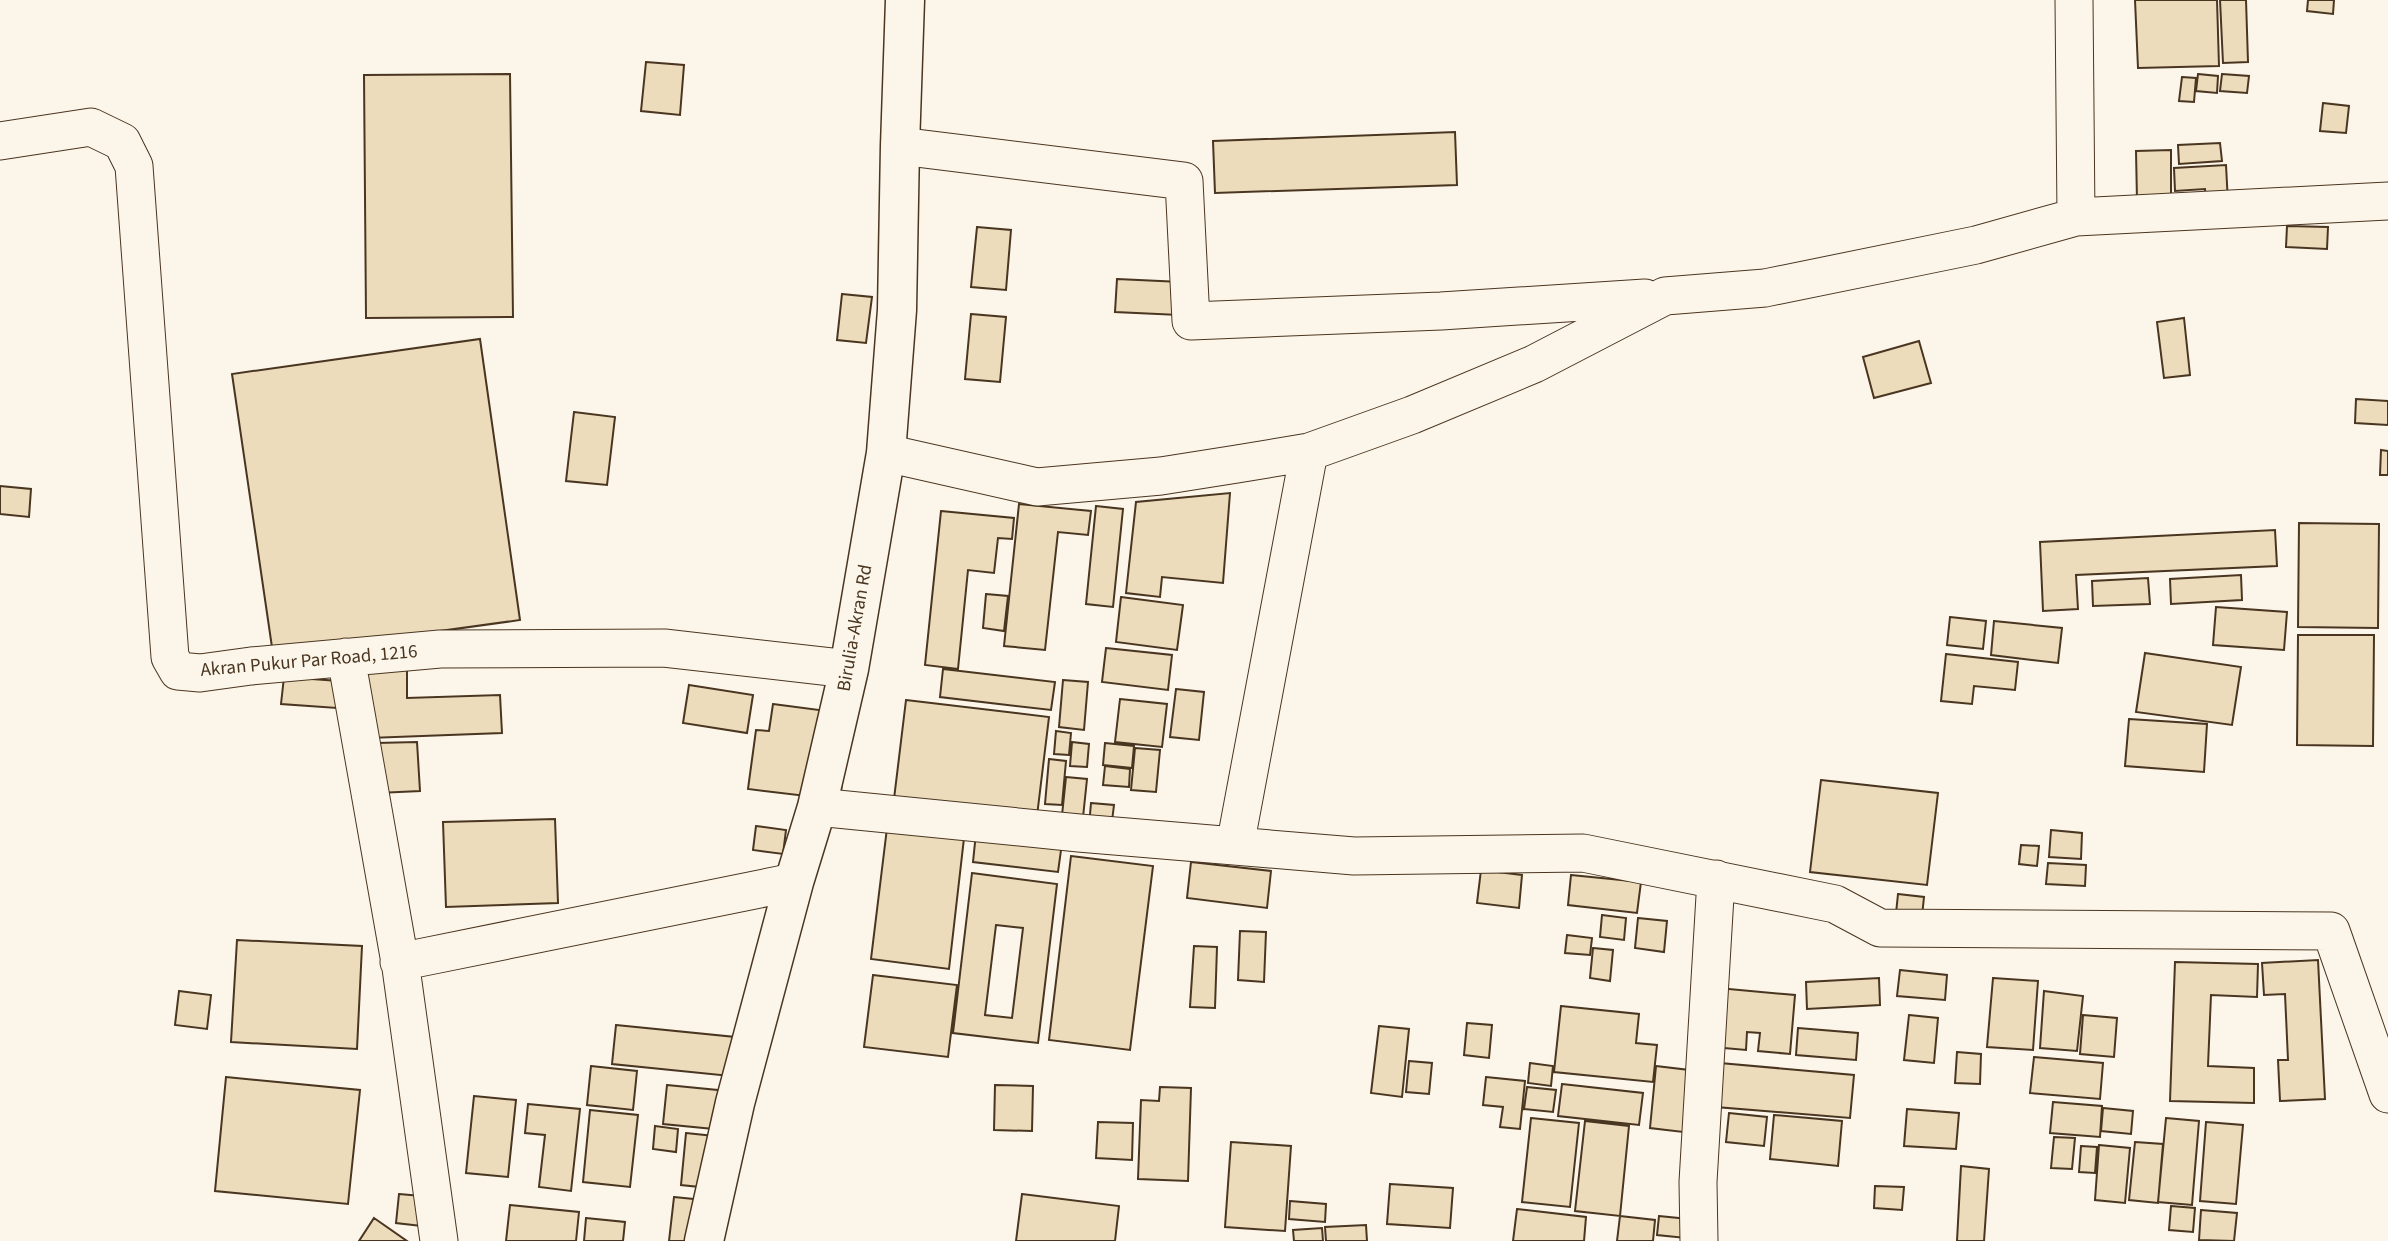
<svg xmlns="http://www.w3.org/2000/svg" width="2388" height="1241" font-family="'Source Sans 3',sans-serif">
  <style>
    .building { fill: #ecdcbc; stroke: #4a3520; stroke-width: 2; fill-rule: evenodd }
    .lines { fill: none; stroke-linecap: round; stroke-linejoin: round }
    .street-casing { stroke: #4a3520; stroke-width: 39 }
    .highway-casing { stroke: #4a3520; stroke-width: 41 }
    .street { stroke: #fbf6e9; stroke-width: 37 }
    .highway { stroke: #fbf6e9; stroke-width: 38 }
    .labels { text-anchor: middle; dominant-baseline: central; stroke-width: 5; stroke-linejoin: round; paint-order: stroke }
    .street-label { font-size: 19px; fill: #4a3520; stroke: #fbf6e9 }
  </style>
  <rect width="100%" height="100%" fill="#fbf6e9"/>
  <!-- building -->
  <path class="building" d="M 2135,0 L 2217,0 L 2219,66 L 2138,68 Z
    M 2220,0 L 2246,0 L 2248,62 L 2223,63 Z
    M 2308,0 L 2334,0 L 2333,14 L 2307,11 Z
    M 646,62 L 684,65 L 680,115 L 641,111 Z
    M 510,74 L 513,317 L 366,318 L 364,75 Z
    M 2198,74 L 2218,76 L 2217,93 L 2196,91 Z
    M 2222,74 L 2249,76 L 2247,93 L 2220,91 Z
    M 2182,77 L 2196,78 L 2194,102 L 2179,101 Z
    M 2323,103 L 2349,106 L 2346,133 L 2320,131 Z
    M 1455,132 L 1457,185 L 1215,193 L 1213,141 Z
    M 2220,143 L 2222,161 L 2179,164 L 2178,145 Z
    M 2171,150 L 2171,199 L 2137,200 L 2136,151 Z
    M 2226,165 L 2228,203 L 2206,205 L 2205,189 L 2175,191 L 2174,168 Z
    M 2287,226 L 2328,227 L 2327,249 L 2286,247 Z
    M 977,227 L 1011,230 L 1006,290 L 971,287 Z
    M 1117,279 L 1181,282 L 1179,315 L 1115,312 Z
    M 842,294 L 872,297 L 866,343 L 837,340 Z
    M 971,314 L 1006,317 L 1000,382 L 965,379 Z
    M 2184,318 L 2190,375 L 2164,378 L 2157,322 Z
    M 480,339 L 520,620 L 273,654 L 232,374 Z
    M 1919,341 L 1931,383 L 1874,398 L 1863,357 Z
    M 2356,399 L 2388,401 L 2388,425 L 2355,423 Z
    M 574,412 L 615,417 L 607,485 L 566,481 Z
    M 2381,450 L 2388,451 L 2388,475 L 2380,475 Z
    M 0,486 L 31,489 L 29,517 L 0,514 Z
    M 1230,493 L 1223,583 L 1162,577 L 1160,597 L 1126,593 L 1136,502 Z
    M 1019,504 L 1091,511 L 1088,535 L 1058,532 L 1045,650 L 1004,646 Z
    M 1096,506 L 1123,509 L 1113,607 L 1086,604 Z
    M 941,511 L 1014,518 L 1012,539 L 998,538 L 994,573 L 968,570 L 958,669 L 925,665 Z
    M 2299,523 L 2379,524 L 2378,628 L 2298,627 Z
    M 2275,530 L 2277,566 L 2076,575 L 2078,609 L 2043,611 L 2040,542 Z
    M 2241,575 L 2242,600 L 2171,604 L 2170,579 Z
    M 2148,578 L 2150,604 L 2093,606 L 2092,581 Z
    M 986,594 L 1008,596 L 1004,631 L 983,628 Z
    M 1121,597 L 1183,605 L 1177,650 L 1116,642 Z
    M 2216,607 L 2287,612 L 2284,650 L 2213,645 Z
    M 1950,617 L 1986,621 L 1983,649 L 1947,645 Z
    M 1994,621 L 2062,628 L 2058,663 L 1991,655 Z
    M 2298,635 L 2374,635 L 2373,746 L 2297,745 Z
    M 1106,648 L 1172,655 L 1168,690 L 1102,682 Z
    M 2145,653 L 2241,667 L 2232,725 L 2136,712 Z
    M 1946,654 L 2018,662 L 2015,690 L 1974,686 L 1972,704 L 1941,701 Z
    M 407,668 L 407,698 L 500,695 L 502,733 L 369,738 L 366,669 Z
    M 943,669 L 1055,682 L 1051,710 L 940,697 Z
    M 284,677 L 339,681 L 337,708 L 281,704 Z
    M 1063,680 L 1088,682 L 1084,730 L 1059,727 Z
    M 689,685 L 753,695 L 747,733 L 683,723 Z
    M 1176,689 L 1204,692 L 1199,740 L 1170,737 Z
    M 1120,699 L 1167,704 L 1162,747 L 1115,742 Z
    M 906,700 L 1049,717 L 1037,816 L 894,799 Z
    M 773,704 L 850,714 L 840,800 L 748,789 L 756,730 L 769,731 Z
    M 2129,719 L 2207,724 L 2204,772 L 2125,766 Z
    M 1056,731 L 1071,733 L 1069,755 L 1054,754 Z
    M 417,742 L 420,791 L 378,793 L 376,743 Z
    M 1072,742 L 1089,744 L 1087,767 L 1070,766 Z
    M 1105,743 L 1134,746 L 1132,768 L 1103,765 Z
    M 1135,748 L 1160,750 L 1156,792 L 1131,790 Z
    M 1049,759 L 1066,761 L 1062,805 L 1045,804 Z
    M 1105,766 L 1130,769 L 1129,787 L 1103,785 Z
    M 1066,777 L 1087,779 L 1082,827 L 1061,825 Z
    M 1821,780 L 1938,793 L 1927,885 L 1810,872 Z
    M 1091,803 L 1114,805 L 1111,829 L 1089,826 Z
    M 555,819 L 558,903 L 446,907 L 443,822 Z
    M 756,826 L 786,830 L 783,854 L 753,850 Z
    M 887,828 L 964,838 L 949,969 L 871,959 Z
    M 2051,830 L 2082,833 L 2081,859 L 2049,857 Z
    M 976,833 L 1062,843 L 1058,872 L 973,862 Z
    M 2021,845 L 2039,846 L 2037,866 L 2019,864 Z
    M 1071,856 L 1153,866 L 1130,1050 L 1049,1040 Z
    M 1191,862 L 1271,871 L 1267,908 L 1187,898 Z
    M 2048,863 L 2086,865 L 2085,886 L 2046,884 Z
    M 1481,870 L 1522,875 L 1519,908 L 1477,903 Z
    M 972,873 L 1057,884 L 1038,1043 L 953,1033 ZM 996,925 L 1023,928 L 1012,1018 L 985,1015 Z
    M 1571,875 L 1641,882 L 1637,913 L 1568,905 Z
    M 1898,894 L 1924,897 L 1921,926 L 1895,923 Z
    M 1602,915 L 1626,918 L 1624,940 L 1600,937 Z
    M 1638,918 L 1667,921 L 1664,952 L 1635,948 Z
    M 1240,931 L 1266,932 L 1264,982 L 1238,980 Z
    M 1567,935 L 1592,938 L 1590,955 L 1565,953 Z
    M 237,940 L 362,946 L 357,1049 L 231,1042 Z
    M 1194,946 L 1217,947 L 1215,1008 L 1190,1007 Z
    M 1593,948 L 1613,950 L 1610,981 L 1590,978 Z
    M 2318,960 L 2325,1099 L 2280,1101 L 2278,1060 L 2288,1060 L 2285,994 L 2264,995 L 2262,963 Z
    M 2175,962 L 2258,964 L 2257,997 L 2211,995 L 2208,1066 L 2254,1068 L 2254,1103 L 2170,1101 Z
    M 1900,970 L 1947,975 L 1945,1000 L 1897,996 Z
    M 873,975 L 957,985 L 948,1057 L 864,1047 Z
    M 1879,978 L 1880,1005 L 1807,1009 L 1806,982 Z
    M 1993,978 L 2038,981 L 2033,1050 L 1987,1047 Z
    M 1718,988 L 1795,995 L 1790,1054 L 1758,1051 L 1760,1033 L 1747,1032 L 1746,1050 L 1713,1047 Z
    M 179,991 L 211,995 L 207,1029 L 175,1025 Z
    M 2044,991 L 2083,996 L 2077,1051 L 2040,1048 Z
    M 1561,1006 L 1639,1014 L 1636,1043 L 1657,1045 L 1653,1082 L 1554,1072 Z
    M 1909,1015 L 1938,1018 L 1934,1063 L 1904,1060 Z
    M 2083,1015 L 2117,1018 L 2114,1057 L 2080,1054 Z
    M 1467,1023 L 1492,1025 L 1489,1058 L 1464,1055 Z
    M 616,1025 L 745,1038 L 740,1077 L 612,1064 Z
    M 1379,1026 L 1409,1029 L 1402,1097 L 1371,1093 Z
    M 1798,1028 L 1858,1033 L 1856,1060 L 1796,1055 Z
    M 1957,1052 L 1981,1054 L 1980,1084 L 1955,1083 Z
    M 2034,1057 L 2103,1063 L 2100,1099 L 2030,1093 Z
    M 1409,1061 L 1432,1063 L 1429,1094 L 1406,1092 Z
    M 1530,1063 L 1553,1066 L 1551,1086 L 1528,1083 Z
    M 1720,1063 L 1854,1075 L 1850,1118 L 1716,1107 Z
    M 591,1066 L 637,1071 L 633,1110 L 587,1105 Z
    M 1656,1066 L 1689,1070 L 1683,1132 L 1650,1128 Z
    M 226,1077 L 360,1090 L 348,1204 L 215,1191 Z
    M 1486,1077 L 1525,1081 L 1520,1129 L 1500,1127 L 1503,1107 L 1483,1105 Z
    M 1562,1084 L 1643,1093 L 1639,1125 L 1558,1116 Z
    M 667,1085 L 748,1093 L 744,1132 L 663,1124 Z
    M 995,1085 L 1033,1086 L 1032,1131 L 994,1130 Z
    M 1160,1087 L 1191,1088 L 1188,1181 L 1138,1179 L 1141,1100 L 1159,1101 Z
    M 1527,1087 L 1556,1090 L 1553,1112 L 1524,1109 Z
    M 474,1096 L 516,1100 L 508,1177 L 466,1173 Z
    M 2053,1102 L 2102,1106 L 2100,1137 L 2050,1133 Z
    M 528,1104 L 580,1109 L 571,1191 L 539,1187 L 545,1135 L 525,1133 Z
    M 2103,1108 L 2133,1111 L 2131,1134 L 2101,1131 Z
    M 1907,1109 L 1959,1113 L 1956,1149 L 1904,1146 Z
    M 590,1110 L 638,1115 L 630,1187 L 583,1182 Z
    M 1729,1113 L 1767,1117 L 1764,1146 L 1726,1142 Z
    M 1774,1115 L 1842,1121 L 1838,1166 L 1770,1159 Z
    M 1531,1118 L 1579,1123 L 1570,1207 L 1522,1202 Z
    M 2166,1118 L 2199,1121 L 2192,1205 L 2158,1202 Z
    M 1585,1121 L 1629,1126 L 1620,1216 L 1575,1211 Z
    M 1098,1122 L 1133,1123 L 1132,1160 L 1096,1158 Z
    M 2206,1122 L 2243,1125 L 2236,1204 L 2200,1201 Z
    M 655,1126 L 678,1129 L 676,1152 L 653,1149 Z
    M 686,1133 L 733,1138 L 728,1190 L 681,1185 Z
    M 2054,1137 L 2075,1138 L 2072,1169 L 2051,1168 Z
    M 1231,1142 L 1291,1146 L 1285,1231 L 1225,1227 Z
    M 2135,1142 L 2163,1144 L 2158,1203 L 2129,1200 Z
    M 2099,1145 L 2130,1148 L 2125,1203 L 2095,1200 Z
    M 2081,1146 L 2097,1147 L 2095,1173 L 2079,1172 Z
    M 1961,1166 L 1989,1169 L 1984,1241 L 1957,1241 Z
    M 1390,1184 L 1453,1188 L 1450,1228 L 1387,1224 Z
    M 1875,1186 L 1904,1187 L 1902,1210 L 1874,1208 Z
    M 399,1194 L 433,1197 L 430,1227 L 396,1223 Z
    M 1022,1194 L 1119,1206 L 1115,1241 L 1016,1241 Z
    M 674,1197 L 713,1201 L 709,1241 L 669,1241 Z
    M 1290,1201 L 1326,1204 L 1325,1222 L 1289,1219 Z
    M 510,1205 L 579,1212 L 576,1241 L 506,1241 Z
    M 2171,1206 L 2195,1208 L 2193,1232 L 2169,1230 Z
    M 1517,1209 L 1586,1217 L 1584,1241 L 1513,1241 Z
    M 2201,1210 L 2237,1213 L 2234,1241 L 2199,1240 Z
    M 1620,1216 L 1655,1220 L 1653,1241 L 1617,1241 Z
    M 1659,1216 L 1688,1219 L 1686,1238 L 1657,1235 Z
    M 374,1218 L 407,1241 L 359,1241 Z
    M 586,1218 L 625,1222 L 623,1241 L 584,1241 Z
    M 1366,1225 L 1367,1241 L 1326,1241 L 1325,1227 Z
    M 1322,1228 L 1323,1241 L 1294,1241 L 1293,1230 Z"/>
  <g class="lines">
    <defs>
      <path id="street" d="M 2074,0 L 2076,217
        M 0,141 L 91,127 L 122,142 L 134,166 L 170,657 L 178,671 L 200,673 L 251,666 L 440,649 L 664,648 L 849,669
        M 900,146 L 1184,181 L 1191,321 L 1441,311 L 1645,298
        M 886,453 L 1037,487 L 1161,476 L 1237,464 L 1309,452 L 1412,415 L 1534,364 L 1665,296 L 1765,288 L 1976,245 L 2076,217 L 2388,201
        M 346,657 L 401,968 L 439,1241
        M 817,807 L 1079,833 L 1354,856 L 1583,853 L 1835,904 L 1880,928 L 2331,931 L 2388,1094
        M 1235,846 L 1309,452
        M 399,962 L 794,882
        M 1699,1241 L 1698,1182 L 1716,879"/>
      <path id="highway" d="M 704,1241 L 735,1103 L 794,882 L 817,807 L 849,669 L 886,453 L 897,310 L 900,146 L 905,0"/>
    </defs>
    <!-- street casing -->
    <use href="#street" class="street-casing"/>
    <!-- highway casing -->
    <use href="#highway" class="highway-casing"/>
    <!-- street -->
    <use href="#street" class="street"/>
    <!-- highway -->
    <use href="#highway" class="highway"/>
  </g>
  <g class="labels">
    <!-- street labels -->
    <g class="street-label">
      <text transform="translate(855 628) rotate(-80)">Birulia-Akran Rd</text>
      <text transform="translate(309 661) rotate(-5)">Akran Pukur Par Road, 1216</text>
    </g>
  </g>
</svg>
